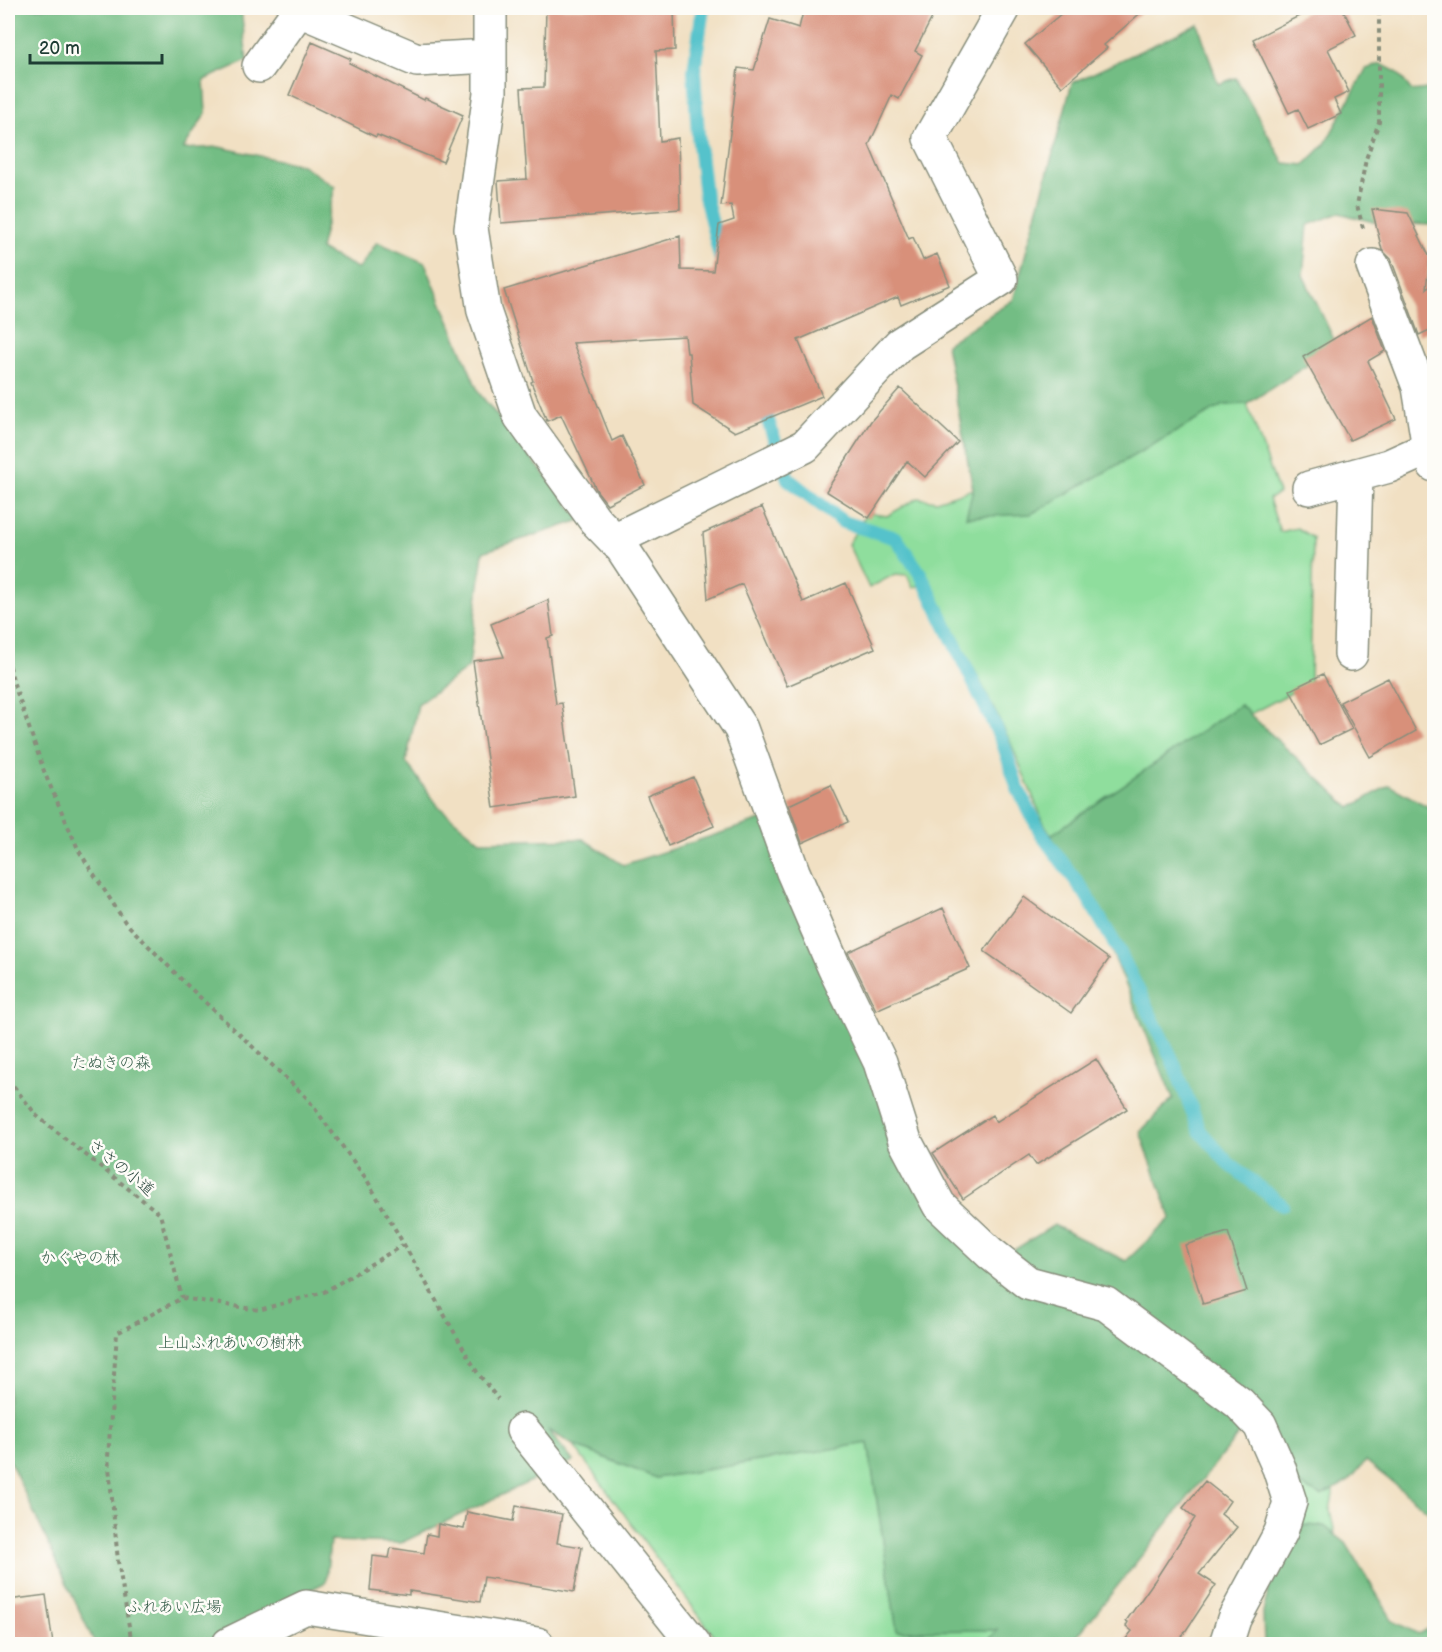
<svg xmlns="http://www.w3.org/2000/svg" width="1442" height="1652" font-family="'Balsamiq Sans','Klee One',sans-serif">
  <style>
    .green { fill: #8fde9d; stroke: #578e68; stroke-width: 1.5 }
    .forest { fill: #73bd84; stroke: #497d5c; stroke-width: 1.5 }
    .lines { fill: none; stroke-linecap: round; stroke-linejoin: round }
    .stream { stroke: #55c2cb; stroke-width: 14 }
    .building { fill: #d8907a }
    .street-casing { stroke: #888e7c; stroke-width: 36 }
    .path { stroke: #888e7c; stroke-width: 4; stroke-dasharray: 4.5 4.5; stroke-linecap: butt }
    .street { stroke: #fff; stroke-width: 33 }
    .labels { text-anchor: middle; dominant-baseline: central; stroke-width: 5; stroke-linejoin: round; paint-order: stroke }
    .park-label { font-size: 16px; fill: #355d49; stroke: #fdfcf7 }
    .street-label { font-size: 16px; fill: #1f3d34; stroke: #fdfcf7 }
  </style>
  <rect width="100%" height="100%" fill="#fdfcf7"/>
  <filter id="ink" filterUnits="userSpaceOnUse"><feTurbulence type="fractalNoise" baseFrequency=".0167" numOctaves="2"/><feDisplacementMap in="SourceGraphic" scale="12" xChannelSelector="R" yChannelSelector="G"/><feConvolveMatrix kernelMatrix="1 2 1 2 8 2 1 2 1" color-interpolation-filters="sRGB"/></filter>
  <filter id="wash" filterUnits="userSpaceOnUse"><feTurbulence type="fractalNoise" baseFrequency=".008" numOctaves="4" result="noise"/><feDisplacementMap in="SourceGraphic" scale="24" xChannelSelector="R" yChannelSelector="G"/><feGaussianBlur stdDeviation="1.35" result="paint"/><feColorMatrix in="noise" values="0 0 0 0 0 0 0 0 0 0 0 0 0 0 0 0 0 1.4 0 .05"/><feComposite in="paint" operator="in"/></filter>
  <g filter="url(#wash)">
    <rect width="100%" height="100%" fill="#f1e0c3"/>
    <!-- green -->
    <path class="green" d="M 1247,404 L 1279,493 L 1269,499 L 1280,532 L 1297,528 L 1313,538 L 1310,683 L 1250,714 L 1240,705 L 1051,835 L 1043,821 L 1009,739 L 930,581 L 913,588 L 907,575 L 895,574 L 869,588 L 848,544 L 867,513 L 887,516 L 918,498 L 936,501 L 973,489 L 967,517 L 1223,405 Z
      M 868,1443 L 897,1630 L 998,1630 L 986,1644 L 720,1644 L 573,1445 L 656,1478 Z
      M 1296,1483 L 1321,1496 L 1334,1489 L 1330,1510 L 1335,1534 L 1324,1526 L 1295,1525 Z"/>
    <!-- forest -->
    <path class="forest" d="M 8,8 L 241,8 L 247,61 L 204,80 L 206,113 L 183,149 L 219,147 L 302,165 L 335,187 L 320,249 L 359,269 L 377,242 L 425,263 L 479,393 L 581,520 L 483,552 L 469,667 L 418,704 L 406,762 L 439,807 L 480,841 L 583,839 L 623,865 L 767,818 L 906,1119 L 998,1260 L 1054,1225 L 1126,1261 L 1171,1218 L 1140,1132 L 1173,1098 L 1107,940 L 1051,835 L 1240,705 L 1350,808 L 1389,785 L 1434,810 L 1434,1516 L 1366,1461 L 1349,1481 L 1321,1496 L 1296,1483 L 1258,1410 L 1071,1644 L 986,1644 L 997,1630 L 897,1631 L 868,1443 L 656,1478 L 573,1445 L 548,1430 L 573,1461 L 401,1543 L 330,1541 L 326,1582 L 202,1644 L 95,1644 L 8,1457 Z
      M 1198,24 L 1218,84 L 1236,78 L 1284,163 L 1304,165 L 1325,144 L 1366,69 L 1381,64 L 1397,72 L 1412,91 L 1434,88 L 1434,225 L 1377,223 L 1339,213 L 1308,225 L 1303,275 L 1337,346 L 1247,404 L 1223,405 L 1031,514 L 966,517 L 973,489 L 946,344 L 1013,300 L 1072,83 Z
      M 1295,1525 L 1324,1526 L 1346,1543 L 1393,1621 L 1418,1634 L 1434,1626 L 1434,1644 L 1264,1644 L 1263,1612 L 1273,1572 Z"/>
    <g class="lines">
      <!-- stream -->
      <path class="stream" d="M 703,8 L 694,71 L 698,135 L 705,196 L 721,260
        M 762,403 L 788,479 L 843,522 L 896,538 L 921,575 L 1003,743 L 1018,789 L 1042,835 L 1085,893 L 1119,951 L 1172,1059 L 1200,1131 L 1228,1163 L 1282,1205"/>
    </g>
    <g id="blocks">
      <!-- building -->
      <path class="building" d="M 546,8 L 674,8 L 675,50 L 656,51 L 660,141 L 678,138 L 680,209 L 501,223 L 498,181 L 527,179 L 521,88 L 544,87 Z
        M 804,8 L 937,8 L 915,51 L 922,55 L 899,99 L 892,95 L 869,145 L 909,239 L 913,237 L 923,260 L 937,254 L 950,285 L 901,305 L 898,297 L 798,340 L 822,396 L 735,432 L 693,405 L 689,353 L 687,353 L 685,336 L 573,343 L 612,441 L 622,436 L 645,485 L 607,504 L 597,491 L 561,415 L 547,421 L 531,382 L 533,381 L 504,290 L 680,236 L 681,270 L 713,271 L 719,225 L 734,220 L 731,205 L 721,206 L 738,68 L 754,70 L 770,19 L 799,28 Z
        M 1068,8 L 1146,8 L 1104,45 L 1107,48 L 1062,87 L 1025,44 Z
        M 1315,8 L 1342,8 L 1356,35 L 1328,49 L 1349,92 L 1334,99 L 1341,114 L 1308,129 L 1298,109 L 1289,113 L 1253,39 Z
        M 312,42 L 351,59 L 349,63 L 424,100 L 425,98 L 463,115 L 443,162 L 377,135 L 376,137 L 289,95 Z
        M 1372,209 L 1408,213 L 1430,258 L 1426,289 L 1434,284 L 1434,328 L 1419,335 L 1391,259 L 1382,250 Z
        M 1372,316 L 1385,351 L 1368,361 L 1396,419 L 1350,440 L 1303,357 Z
        M 900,388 L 958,442 L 925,477 L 907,461 L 869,518 L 826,491 L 871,421 Z
        M 762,507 L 803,602 L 846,583 L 875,648 L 787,686 L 742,584 L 708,599 L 703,533 Z
        M 548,600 L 553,636 L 547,638 L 556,704 L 562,703 L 575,796 L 494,808 L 473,661 L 504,657 L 491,624 Z
        M 1323,674 L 1352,729 L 1319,745 L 1290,690 Z
        M 1388,678 L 1416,731 L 1370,757 L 1340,702 Z
        M 693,777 L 714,826 L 668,846 L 647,796 Z
        M 831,785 L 848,822 L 802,843 L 789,805 Z
        M 1024,897 L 1109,959 L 1071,1013 L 984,951 Z
        M 943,908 L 970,968 L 876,1010 L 848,952 Z
        M 1096,1059 L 1127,1109 L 1036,1165 L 1029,1155 L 963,1199 L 933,1153 L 992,1115 L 996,1122 Z
        M 1228,1232 L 1247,1291 L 1203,1304 L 1185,1245 Z
        M 1205,1481 L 1230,1501 L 1221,1514 L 1237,1527 L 1199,1574 L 1216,1585 L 1177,1644 L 1122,1644 L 1132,1631 L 1126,1626 L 1128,1622 L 1126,1621 L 1155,1580 L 1195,1518 L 1183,1508 Z
        M 516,1506 L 562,1514 L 557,1543 L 582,1547 L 574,1592 L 484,1577 L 480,1602 L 409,1591 L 409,1595 L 370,1590 L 373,1556 L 389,1558 L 391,1548 L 424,1553 L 427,1534 L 437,1536 L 438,1524 L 464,1529 L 467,1512 L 513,1521 Z
        M 46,1595 L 53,1644 L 8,1644 L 8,1600 Z"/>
    </g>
  </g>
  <g filter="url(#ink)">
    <use href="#blocks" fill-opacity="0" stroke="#888e7c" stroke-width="1.5"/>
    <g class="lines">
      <defs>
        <path id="street" d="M 490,8 L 490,93 L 471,228 L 484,311 L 520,416 L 595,520 L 622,548 L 741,729 L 793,872 L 834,967 L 880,1062 L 905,1141 L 939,1205 L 990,1253 L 1028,1283 L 1106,1304 L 1239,1403 L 1260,1425 L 1279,1468 L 1290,1502 L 1281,1532 L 1234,1619 L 1226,1644
          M 259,66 L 299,10 L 417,60 L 489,56
          M 1373,266 L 1419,387 L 1429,448 L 1434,465
          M 1309,488 L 1389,466 L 1429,448
          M 616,539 L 805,446 L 900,344 L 1001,279 L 930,138 L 1004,8
          M 1351,654 L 1356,475
          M 523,1430 L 694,1644
          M 229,1644 L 306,1607 L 537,1644"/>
      </defs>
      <!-- street casing -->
      <use href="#street" class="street-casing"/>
      <!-- path -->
      <path class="path" d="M 1363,228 L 1357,205 L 1366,159 L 1379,122 L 1379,8
        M 8,657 L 13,681 L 45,774 L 79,851 L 125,922 L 187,985 L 307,1098 L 367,1180 L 477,1372 L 498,1399
        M 8,1079 L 37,1116 L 160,1214 L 182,1298
        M 132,1644 L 118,1561 L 108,1457 L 117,1333 L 182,1298 L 259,1310 L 324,1292 L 403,1245"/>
      <!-- street -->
      <use href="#street" class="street"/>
    </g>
  </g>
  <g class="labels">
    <!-- park labels -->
    <g class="park-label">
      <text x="111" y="1063">たぬきの森</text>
      <text x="80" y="1258">かぐやの林</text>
      <text x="230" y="1343">上山ふれあいの樹林</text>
      <text x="174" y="1607">ふれあい広場</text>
    </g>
    <!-- street labels -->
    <g class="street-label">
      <text transform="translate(121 1168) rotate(39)">ささの小道</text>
    </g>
  </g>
  <!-- margin -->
  <rect width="1442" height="1652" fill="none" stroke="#fdfcf7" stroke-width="30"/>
  <!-- scale -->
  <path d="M30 54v9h132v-9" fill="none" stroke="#1f3d34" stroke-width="3"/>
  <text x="39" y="54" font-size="18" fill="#1f3d34" stroke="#fdfcf7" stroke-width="4.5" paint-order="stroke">20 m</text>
</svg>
